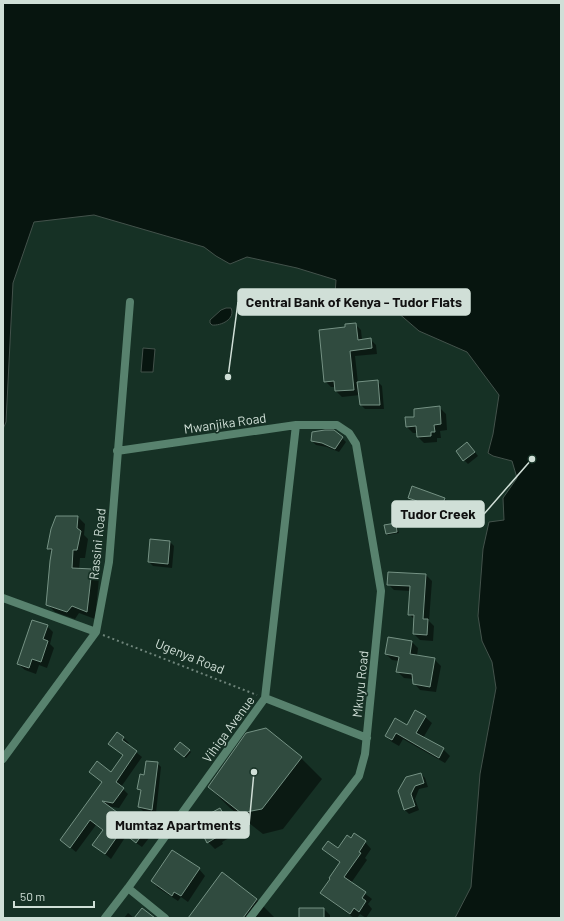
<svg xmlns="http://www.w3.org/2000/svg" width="564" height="921" font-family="Barlow,sans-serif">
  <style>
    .water { fill: #07150f; stroke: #43524b }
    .shadow { fill: #0007 }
    .building { fill: #304b3f; stroke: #759284 }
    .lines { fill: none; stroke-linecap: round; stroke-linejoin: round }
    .path { stroke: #6e847a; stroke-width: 2; stroke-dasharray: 2 3; stroke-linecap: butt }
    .minor { stroke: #58826e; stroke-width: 8 }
    .labels { text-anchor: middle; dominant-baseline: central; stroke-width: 3.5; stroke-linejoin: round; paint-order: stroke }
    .street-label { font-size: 13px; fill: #d0dfd7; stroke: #163125 }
    .leader { fill: none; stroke: #d0dfd7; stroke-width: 1.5 }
    .callout-dot { fill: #d0dfd7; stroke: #163125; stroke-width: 1.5 }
    .callout { fill: #d0dfd7; stroke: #d0dfd7; stroke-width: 1.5 }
    .callout-label { font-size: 14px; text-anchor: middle; font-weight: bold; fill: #111 }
  </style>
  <rect width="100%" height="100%" fill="#163125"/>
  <!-- water -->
  <path class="water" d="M 3,3 L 561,3 L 561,918 L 455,918 L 471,887 L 480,774 L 496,688 L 492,662 L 482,641 L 478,616 L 483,549 L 489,522 L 504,520 L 503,498 L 517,478 L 512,461 L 493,456 L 488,453 L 493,434 L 499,395 L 467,352 L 419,331 L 389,305 L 360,297 L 340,299 L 335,294 L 336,280 L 297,268 L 247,257 L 230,264 L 216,256 L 204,247 L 94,215 L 34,222 L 13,283 L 6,422 L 3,429 Z
    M 226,308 L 231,308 C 236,319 221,326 212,325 L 210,323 L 210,320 L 221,310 Z
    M 143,348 L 155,349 L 153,372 L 141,372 Z"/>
  <!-- shadow -->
  <path class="shadow" d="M 355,324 L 361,330 L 362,340 L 370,339 L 376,345 L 377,354 L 355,356 L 358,383 L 378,382 L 382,386 L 384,409 L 365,409 L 361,405 L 360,395 L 342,397 L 336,391 L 336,387 L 331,387 L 325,381 L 346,328 Z
    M 440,408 L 446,414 L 447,430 L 440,431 L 441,438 L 437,438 L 437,442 L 424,443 L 418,437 L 417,433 L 413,433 L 407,427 L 415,418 Z
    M 342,438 L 346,442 L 339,452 L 327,447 L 316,445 L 312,441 Z
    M 471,447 L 478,456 L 468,464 L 464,460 Z
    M 410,498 L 444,498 L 451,505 L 444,525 L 421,517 L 415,511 L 417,504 Z
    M 78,517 L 85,524 L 84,535 L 88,539 L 85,558 L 80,558 L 79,570 L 91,570 L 99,578 L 95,619 L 79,613 L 75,619 L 55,612 L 47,604 L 52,553 L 48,548 Z
    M 396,524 L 397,526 L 399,533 L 388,535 L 386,533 Z
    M 170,542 L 174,546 L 172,568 L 153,566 L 149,562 Z
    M 426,575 L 432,581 L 429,621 L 434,626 L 433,641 L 420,640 L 414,634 L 415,620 L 409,614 L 410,591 L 394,590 L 388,584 Z
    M 47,626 L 53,632 L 50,644 L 54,648 L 47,668 L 39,665 L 36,674 L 25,670 L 18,664 Z
    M 412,642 L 418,648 L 417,656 L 434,659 L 441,666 L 436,692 L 420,690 L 414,683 L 414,679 L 404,678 L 397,671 L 399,661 L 392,660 L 386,654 Z
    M 425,717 L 432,723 L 423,738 L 443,749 L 450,756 L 445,763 L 403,739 L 399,746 L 392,742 L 386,736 Z
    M 118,733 L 129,743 L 127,745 L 142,757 L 121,787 L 128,794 L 119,808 L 106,806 L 149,838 L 142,847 L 126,836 L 111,859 L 94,845 L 103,831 L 96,825 L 76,852 L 61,840 L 103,783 L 90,772 L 111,773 L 124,756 L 115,749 Z
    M 189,750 L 191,752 L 186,758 L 177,751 Z
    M 301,758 L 322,779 L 283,829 L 263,834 L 230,808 L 209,787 Z
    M 157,763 L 161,767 L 156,813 L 143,811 L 139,807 L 141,792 L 139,789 L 145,776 Z
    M 421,774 L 425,778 L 428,787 L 419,789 L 415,799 L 419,810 L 409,814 L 405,810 L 399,791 Z
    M 220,809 L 226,815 L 236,834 L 222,842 L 223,844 L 215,849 L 208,842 L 197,822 Z
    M 351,839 L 365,842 L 371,849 L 365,858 L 367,860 L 351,883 L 372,899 L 368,904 L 372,909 L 366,918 L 360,914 L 357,918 L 354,918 L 328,899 L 321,893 L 340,863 L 323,849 L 338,850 Z
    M 199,869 L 205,876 L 188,902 L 181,897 L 178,901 L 158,888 L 152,881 Z
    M 256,899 L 275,918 L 189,918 Z
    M 324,909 L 330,915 L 330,918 L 300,918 Z
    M 128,913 L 134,918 L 124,918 Z"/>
  <!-- building -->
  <path class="building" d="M 356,323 L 358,340 L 371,338 L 372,348 L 350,351 L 354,390 L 335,391 L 334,381 L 324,382 L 319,330 L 345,327 L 345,324 Z
    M 378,380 L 380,405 L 360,405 L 357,382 Z
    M 440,406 L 441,424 L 434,425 L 435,432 L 431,432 L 431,436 L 417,437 L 416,426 L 406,427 L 405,417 L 414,417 L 414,409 Z
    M 325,430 L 334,430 L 343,437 L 335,449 L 322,443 L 311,441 L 312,432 Z
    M 467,442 L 475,452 L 463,461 L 456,451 Z
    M 412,486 L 445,498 L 437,519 L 414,511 L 417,501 L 408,498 Z
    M 56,516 L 78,516 L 77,528 L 81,531 L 77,550 L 73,550 L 72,568 L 92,569 L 87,612 L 72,606 L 67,612 L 46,605 L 50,561 L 52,549 L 47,549 L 51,529 Z
    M 396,523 L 397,532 L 386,534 L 384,525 Z
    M 150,539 L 170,541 L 168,564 L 148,562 Z
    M 388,572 L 426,574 L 423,619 L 428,619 L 427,635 L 413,634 L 414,615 L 408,615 L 410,586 L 387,585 Z
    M 32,620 L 48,625 L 43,639 L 48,641 L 41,662 L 32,659 L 29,668 L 17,664 Z
    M 388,637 L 412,641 L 410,654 L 435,658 L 430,687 L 413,684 L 412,674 L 396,672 L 399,657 L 385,654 Z
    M 415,710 L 426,716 L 416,733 L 444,748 L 439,758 L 396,733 L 392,740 L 385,736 L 395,718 L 407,725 Z
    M 266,728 L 302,757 L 262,809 L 241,813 L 208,787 L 246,733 Z
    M 117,732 L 124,737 L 122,740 L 137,751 L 116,782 L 124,788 L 113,803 L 102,801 L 144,832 L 136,843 L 121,831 L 105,854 L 92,845 L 103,830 L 90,820 L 70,848 L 60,840 L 102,782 L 89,772 L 97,761 L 111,772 L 123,755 L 108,744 Z
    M 180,742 L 190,750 L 184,757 L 174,749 Z
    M 146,761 L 158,762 L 152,810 L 138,807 L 141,790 L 137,789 L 140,774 L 144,775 Z
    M 421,773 L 424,783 L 415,786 L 411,794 L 415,806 L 404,810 L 398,791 L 406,777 Z
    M 220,808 L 231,827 L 216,835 L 217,837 L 207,843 L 196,821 Z
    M 354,833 L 366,841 L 359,852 L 361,853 L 344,877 L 366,892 L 362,898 L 366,901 L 359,912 L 354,908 L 350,914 L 320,893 L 330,879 L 329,878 L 340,862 L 322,849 L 328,841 L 338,848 L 347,835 L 351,838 Z
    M 172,850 L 200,868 L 181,896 L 174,892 L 172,896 L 151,881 Z
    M 222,872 L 257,899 L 243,918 L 188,918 Z
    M 142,908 L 155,918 L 134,918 Z
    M 299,908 L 324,908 L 324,918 L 299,918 Z"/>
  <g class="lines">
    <!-- path -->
    <path class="path" d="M 103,635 L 257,695"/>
    <!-- minor -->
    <path class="minor" d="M 117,451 L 296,425 L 337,425 L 349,433 L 356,444 L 381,591 L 365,754 L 359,776 L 250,918
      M 3,598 L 96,632
      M 265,698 L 367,738
      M 3,759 L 96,632 L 109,562 L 130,302
      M 128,888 L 165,918
      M 105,918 L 128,888 L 265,698 L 296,425"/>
  </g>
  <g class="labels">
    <!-- street labels -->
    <g class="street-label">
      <text transform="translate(225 423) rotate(-8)">Mwanjika Road</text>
      <text transform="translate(97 544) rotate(-84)">Rassini Road</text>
      <text transform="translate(190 656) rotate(22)">Ugenya Road</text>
      <text transform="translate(360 684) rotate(-84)">Mkuyu Road</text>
      <text transform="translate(228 729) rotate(-54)">Vihiga Avenue</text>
    </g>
  </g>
  <!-- callouts -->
  <path class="leader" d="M228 377L238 302M532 459L484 514M254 772L249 825"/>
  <g class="callout-dot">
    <circle cx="228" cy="377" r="4"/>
    <circle cx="532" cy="459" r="4"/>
    <circle cx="254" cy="772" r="4"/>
  </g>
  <g class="callout">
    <rect x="238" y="289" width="232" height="26" rx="4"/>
    <rect x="392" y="501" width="92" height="26" rx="4"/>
    <rect x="107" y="812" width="142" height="26" rx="4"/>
  </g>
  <g class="callout-label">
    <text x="354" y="307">Central Bank of Kenya - Tudor Flats</text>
    <text x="438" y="519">Tudor Creek</text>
    <text x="178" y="830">Mumtaz Apartments</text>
  </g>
  <!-- border -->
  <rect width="564" height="921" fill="none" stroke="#d0dfd7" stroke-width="8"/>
  <!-- scale -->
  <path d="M14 901v6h80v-6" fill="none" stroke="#d0dfd7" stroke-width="2"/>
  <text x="20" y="901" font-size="12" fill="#d0dfd7" stroke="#163125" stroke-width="3" paint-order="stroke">50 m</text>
</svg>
